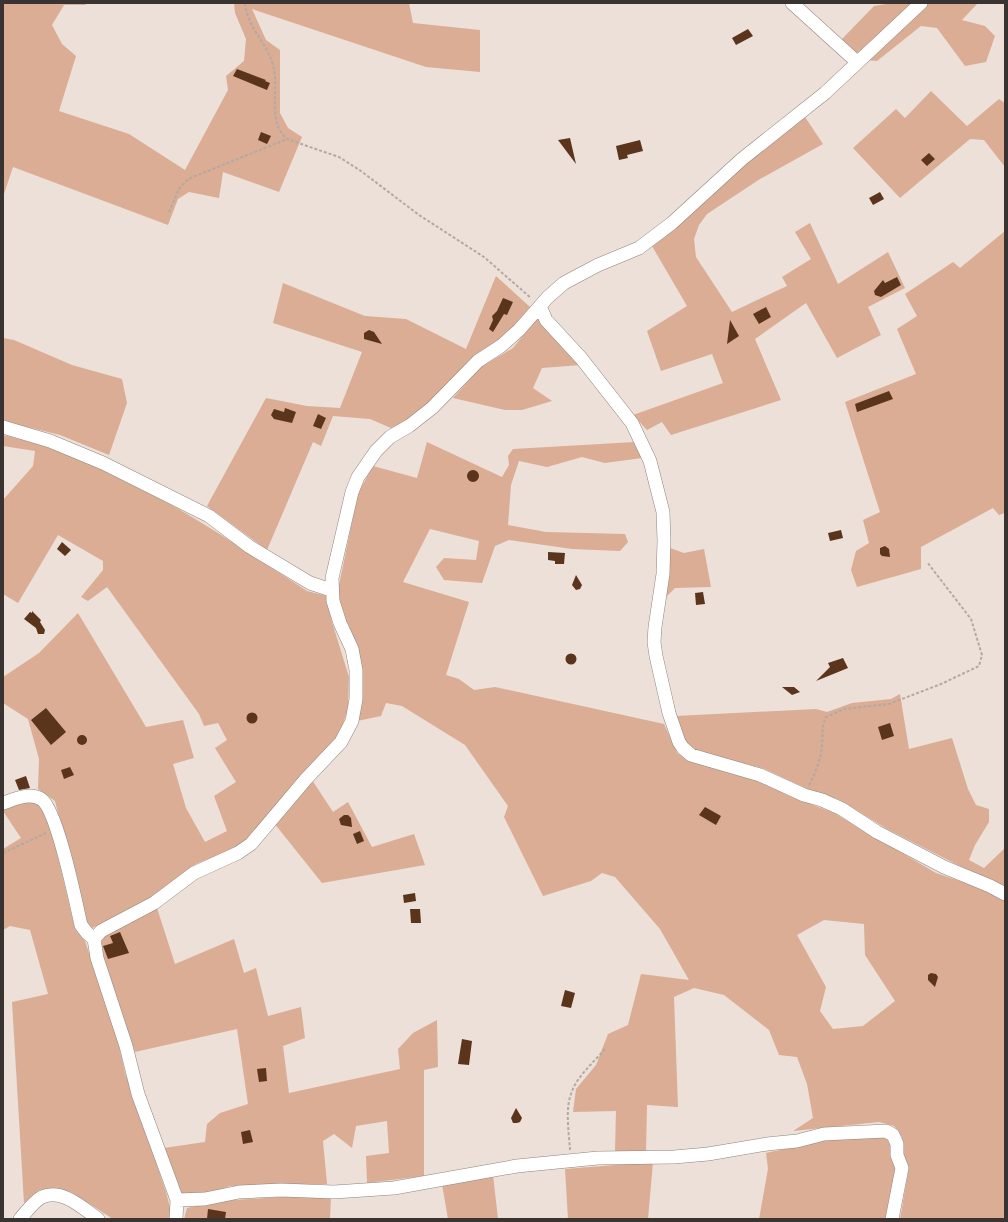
<svg xmlns="http://www.w3.org/2000/svg" width="1008" height="1222" font-family="'Space Grotesk',sans-serif">
  <style>
    .green { fill: #daad94; fill-rule: evenodd }
    .building { fill: #5b341c }
    .lines { fill: none; stroke-linecap: round; stroke-linejoin: round }
    .minor-casing { stroke: #8f847e; stroke-width: 14 }
    .path { stroke: #b3a9a3; stroke-width: 2; stroke-dasharray: 3 2; stroke-linecap: butt }
    .minor { stroke: #fff; stroke-width: 13 }
  </style>
  <rect width="100%" height="100%" fill="#ece0d9"/>
  <!-- green -->
  <path class="green" d="M 3,3 L 88,3 L 85,5 L 64,5 L 52,25 L 62,44 L 76,56 L 59,111 L 129,134 L 185,170 L 228,90 L 226,76 L 244,61 L 246,39 L 235,13 L 234,3 L 409,3 L 413,23 L 480,30 L 480,72 L 426,67 L 252,9 L 266,40 L 280,50 L 280,113 L 288,128 L 302,137 L 279,192 L 223,172 L 219,198 L 189,192 L 178,199 L 168,225 L 13,167 L 3,197 Z
    M 892,3 L 914,3 L 857,53 L 842,39 L 874,6 Z
    M 928,3 L 978,3 L 962,20 L 985,26 L 995,36 L 986,62 L 965,66 L 937,28 L 921,26 L 877,61 L 865,60 Z
    M 931,91 L 967,126 L 999,99 L 1005,103 L 1005,167 L 984,140 L 970,139 L 900,198 L 853,148 L 896,109 L 905,118 Z
    M 805,117 L 823,144 L 760,179 L 707,214 L 699,225 L 694,239 L 696,257 L 732,312 L 787,286 L 782,277 L 811,259 L 795,232 L 810,223 L 838,284 L 888,252 L 905,288 L 868,307 L 881,335 L 837,358 L 806,303 L 755,339 L 781,400 L 671,435 L 662,422 L 647,430 L 633,415 L 723,383 L 712,354 L 661,371 L 647,331 L 687,306 L 652,246 L 719,185 Z
    M 1005,231 L 1005,513 L 999,515 L 993,508 L 921,547 L 921,569 L 857,587 L 851,570 L 856,551 L 869,543 L 863,520 L 880,512 L 845,402 L 916,374 L 897,329 L 917,316 L 905,294 L 953,262 L 960,268 Z
    M 496,276 L 530,307 L 502,339 L 412,419 L 391,428 L 370,419 L 333,416 L 321,446 L 313,442 L 267,550 L 207,506 L 266,398 L 307,406 L 340,408 L 362,352 L 273,323 L 283,283 L 365,316 L 406,319 L 466,349 Z
    M 538,317 L 581,365 L 542,368 L 533,388 L 552,401 L 522,410 L 505,410 L 453,398 L 482,366 L 513,348 Z
    M 3,338 L 14,340 L 72,365 L 122,379 L 127,403 L 109,455 L 60,435 L 3,421 Z
    M 3,435 C 115,460 212,529 307,591 L 327,596 L 332,622 L 349,677 L 348,709 L 339,735 L 250,837 L 235,848 L 196,864 L 161,892 L 111,920 L 92,928 L 86,921 L 55,801 L 38,789 L 39,759 L 28,719 L 3,703 L 3,677 L 39,653 L 78,613 L 146,727 L 183,720 L 194,758 L 173,764 L 186,808 L 205,842 L 227,831 L 214,796 L 236,782 L 215,748 L 227,740 L 218,723 L 204,726 L 199,714 L 107,587 L 88,601 L 81,597 L 103,570 L 103,561 L 58,535 L 18,603 L 3,594 L 3,500 L 33,466 L 35,451 L 3,446 Z
    M 427,442 L 502,477 L 509,465 L 508,456 L 513,449 L 635,442 L 642,458 L 605,463 L 582,457 L 547,467 L 519,461 L 511,485 L 508,525 L 546,532 L 625,534 L 628,542 L 620,551 L 572,549 L 509,540 L 495,546 L 482,583 L 444,580 L 436,567 L 444,558 L 476,560 L 479,541 L 430,529 L 403,582 L 469,602 L 446,675 L 459,679 L 474,690 L 495,687 L 664,724 L 677,753 L 691,761 L 759,779 L 787,795 L 834,813 L 936,873 L 986,890 L 1005,900 L 1005,1219 L 900,1219 L 909,1167 L 902,1155 L 902,1137 L 894,1126 L 879,1122 L 793,1131 L 813,1118 L 807,1084 L 797,1057 L 779,1055 L 769,1030 L 724,995 L 694,988 L 674,997 L 678,1107 L 647,1105 L 646,1152 L 615,1152 L 616,1111 L 573,1112 L 576,1089 L 596,1065 L 608,1034 L 628,1025 L 641,974 L 689,980 L 660,929 L 615,877 L 602,873 L 591,881 L 543,896 L 504,817 L 508,806 L 465,745 L 402,706 L 386,703 L 381,716 L 357,721 L 343,621 L 337,595 L 358,493 L 373,466 L 417,478 ZM 824,920 L 864,924 L 865,955 L 895,1001 L 863,1026 L 833,1029 L 820,1011 L 826,987 L 797,935 Z
    M 670,548 L 684,553 L 704,549 L 711,587 L 675,588 L 666,597 Z
    M 900,694 L 909,749 L 952,738 L 968,789 L 976,805 L 989,809 L 989,822 L 975,845 L 969,860 L 984,868 L 1005,848 L 1005,889 L 887,829 L 838,799 L 814,792 L 762,768 L 695,751 L 685,741 L 676,716 L 816,709 L 827,712 L 852,703 L 891,699 Z
    M 312,780 L 333,812 L 348,802 L 372,847 L 414,834 L 425,865 L 322,883 L 274,823 Z
    M 34,801 L 43,807 L 55,845 L 75,929 L 85,941 L 116,1033 L 125,1073 L 166,1192 L 173,1219 L 113,1219 L 71,1192 L 54,1188 L 39,1190 L 24,1203 L 12,1002 L 48,994 L 30,930 L 10,926 L 3,930 L 3,849 L 21,838 L 3,811 L 3,808 Z
    M 157,908 L 175,964 L 234,939 L 244,973 L 256,968 L 268,1016 L 301,1007 L 305,1038 L 283,1046 L 289,1093 L 400,1069 L 398,1049 L 413,1033 L 437,1020 L 438,1067 L 424,1070 L 424,1176 L 367,1183 L 366,1156 L 389,1153 L 387,1121 L 356,1126 L 352,1148 L 334,1134 L 323,1141 L 327,1184 L 230,1186 L 209,1194 L 180,1196 L 164,1148 L 205,1142 L 207,1124 L 220,1113 L 248,1104 L 237,1029 L 135,1052 L 112,988 L 99,942 L 110,931 Z
    M 873,1134 L 889,1140 L 897,1169 L 888,1219 L 759,1219 L 768,1169 L 766,1153 L 821,1141 Z
    M 653,1162 L 648,1219 L 568,1219 L 565,1169 Z
    M 493,1175 L 498,1219 L 448,1219 L 442,1184 Z
    M 295,1196 L 331,1197 L 330,1219 L 184,1219 L 187,1208 L 219,1201 Z"/>
  <!-- building -->
  <path class="building" d="M 748,29 L 753,36 L 736,45 L 732,38 Z
    M 237,69 L 266,80 L 265,81 L 270,83 L 267,90 L 233,76 Z
    M 261,132 L 271,136 L 267,144 L 258,140 Z
    M 570,138 L 576,164 L 558,140 Z
    M 640,140 L 643,151 L 627,155 L 628,158 L 619,160 L 616,146 Z
    M 929,153 L 935,159 L 927,166 L 921,160 Z
    M 880,192 L 884,199 L 873,205 L 869,198 Z
    M 897,277 L 901,285 L 881,297 L 875,295 L 874,291 L 883,280 L 885,283 Z
    M 503,298 L 513,302 L 507,315 L 504,314 L 493,332 L 489,329 L 493,320 L 492,316 L 497,311 Z
    M 766,307 L 771,317 L 759,324 L 753,314 Z
    M 730,320 L 739,336 L 727,344 Z
    M 369,330 L 374,332 L 382,344 L 364,339 L 364,333 Z
    M 889,391 L 893,399 L 857,412 L 855,404 Z
    M 285,408 L 296,412 L 292,423 L 274,419 L 271,415 L 274,409 L 284,412 Z
    M 318,414 L 326,418 L 321,429 L 313,426 Z
    M467 476a6 6 0 1 1 12 0a6 6 0 1 1-12 0Z
    M 841,530 L 843,538 L 830,541 L 828,533 Z
    M 62,542 L 71,550 L 65,556 L 57,549 Z
    M 885,546 L 889,549 L 890,557 L 882,556 L 880,554 L 880,548 Z
    M 548,552 L 565,553 L 564,564 L 555,564 L 555,561 L 548,560 Z
    M 576,575 L 582,585 L 580,589 L 576,590 L 572,585 Z
    M 703,592 L 705,604 L 696,605 L 695,593 Z
    M 32,611 L 41,620 L 40,622 L 45,630 L 44,634 L 38,634 L 36,628 L 24,619 L 30,612 L 32,613 Z
    M565.5 659a5.5 5.5 0 1 1 11 0a5.5 5.5 0 1 1-11 0Z
    M 843,658 L 848,668 L 816,681 L 830,667 L 828,663 Z
    M 782,687 L 794,687 L 800,692 L 792,695 Z
    M 46,708 L 66,732 L 51,745 L 31,720 Z
    M246.5 718a5.5 5.5 0 1 1 11 0a5.5 5.5 0 1 1-11 0Z
    M 890,723 L 894,736 L 882,740 L 878,727 Z
    M77 740a5 5 0 1 1 10 0a5 5 0 1 1-10 0Z
    M 70,767 L 74,775 L 64,779 L 61,770 Z
    M 26,776 L 30,788 L 19,790 L 15,780 Z
    M 705,807 L 721,816 L 716,825 L 699,815 Z
    M 344,815 L 348,815 L 351,818 L 352,827 L 341,825 L 339,819 Z
    M 360,831 L 364,841 L 357,844 L 353,834 Z
    M 415,893 L 416,901 L 404,903 L 403,895 Z
    M 410,909 L 420,909 L 421,923 L 411,923 Z
    M 120,932 L 129,953 L 108,959 L 103,946 L 113,943 L 110,936 Z
    M 931,973 L 936,974 L 938,977 L 935,987 L 928,980 L 928,975 Z
    M 565,990 L 575,993 L 571,1008 L 561,1006 Z
    M 462,1039 L 472,1041 L 469,1065 L 458,1064 Z
    M 266,1068 L 267,1081 L 259,1082 L 257,1069 Z
    M 516,1108 L 522,1118 L 520,1122 L 517,1123 L 513,1123 L 511,1118 Z
    M 250,1130 L 253,1142 L 243,1144 L 241,1132 Z
    M 208,1209 L 226,1212 L 225,1219 L 207,1219 Z"/>
  <g class="lines">
    <defs>
      <path id="minor" d="M 792,3 L 857,62
        M 540,306 L 546,320 L 581,358 L 632,423 L 650,461 L 663,512 L 664,541 L 663,574 L 655,627 L 654,642 L 656,656 L 669,713 L 679,742 L 683,748 L 691,755 L 760,775 L 804,795 L 822,800 L 842,809 L 877,832 L 944,867 L 990,886 L 1005,894
        M 3,427 L 50,441 L 103,463 L 209,516 L 250,547 L 310,583 L 331,590
        M 3,803 C 15,799 30,792 41,799 C 57,809 76,903 81,925 L 87,933 L 94,939
        M 177,1200 L 205,1199 L 239,1192 L 281,1190 L 334,1192 L 394,1188 L 517,1166 L 598,1158 L 674,1157 L 708,1154 L 767,1144 L 797,1141 L 824,1134 L 886,1131 L 893,1135 L 897,1144 L 897,1155 L 902,1168 L 892,1219
        M 20,1219 C 26,1212 34,1201 42,1197 C 62,1188 83,1208 98,1219
        M 176,1219 L 177,1200 L 138,1094 L 126,1046 L 97,958 L 94,939 L 101,931 L 154,903 L 194,873 L 238,853 L 251,844 L 306,779 L 341,742 L 352,721 L 356,699 L 356,670 L 352,649 L 340,623 L 333,601 L 332,578 L 352,492 L 358,477 L 376,451 L 390,437 L 409,426 L 432,408 L 478,361 L 501,346 L 519,330 L 548,297 L 564,283 L 598,265 L 639,248 L 672,223 L 742,159 L 825,93 L 921,3"/>
    </defs>
    <!-- minor casing -->
    <use href="#minor" class="minor-casing"/>
    <!-- path -->
    <path class="path" d="M 245,3 C 248,30 266,41 273,65 C 280,90 266,120 287,139 L 339,157 L 361,171 L 419,215 L 484,257 L 531,298
      M 169,212 L 179,189 L 188,179 L 287,139
      M 809,785 C 815,774 821,759 822,746 C 823,735 821,727 826,717 L 844,709 L 889,704 L 941,684 L 979,666 L 982,655 L 971,619 L 927,562
      M 3,853 L 46,833
      M 570,1150 C 569,1133 565,1110 571,1094 C 576,1077 594,1062 605,1049"/>
    <!-- minor -->
    <use href="#minor" class="minor"/>
  </g>
  <!-- border -->
  <rect width="1008" height="1222" fill="none" stroke="#393431" stroke-width="8"/>
</svg>
